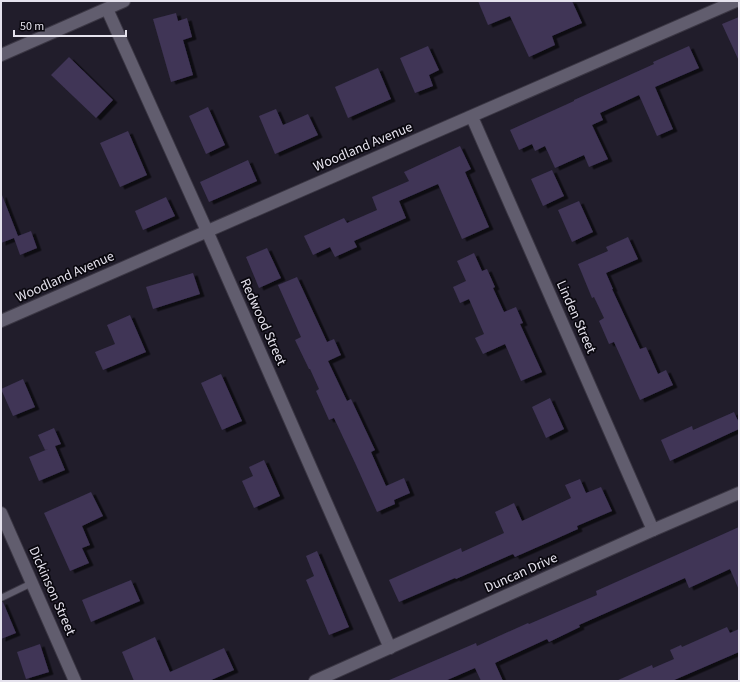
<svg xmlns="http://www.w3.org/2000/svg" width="740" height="682" font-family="'Source Sans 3',sans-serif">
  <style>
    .building { fill: #3f3456; filter: url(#shadow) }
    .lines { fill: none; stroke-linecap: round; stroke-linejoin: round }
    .service-casing { stroke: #3b3744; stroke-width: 8 }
    .minor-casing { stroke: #3b3744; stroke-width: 14 }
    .tertiary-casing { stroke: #3b3744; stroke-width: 14 }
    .service { stroke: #615d6e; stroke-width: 6 }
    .minor { stroke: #615d6e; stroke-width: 12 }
    .tertiary { stroke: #615d6e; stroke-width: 12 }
    .labels { text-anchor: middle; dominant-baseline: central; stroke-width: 3.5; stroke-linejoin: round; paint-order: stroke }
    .street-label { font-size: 14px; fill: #e5e2ed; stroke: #0a080f }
  </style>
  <defs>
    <filter id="shadow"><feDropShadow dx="4.5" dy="2.5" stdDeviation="0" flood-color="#0009"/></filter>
  </defs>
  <rect width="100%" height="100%" fill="#211d2b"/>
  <!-- building -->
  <path class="building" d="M 478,1 L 572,1 L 582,23 L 552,36 L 555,45 L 529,57 L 510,16 L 488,25 Z
    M 176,13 L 178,21 L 187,18 L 192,37 L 183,40 L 193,75 L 171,82 L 153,19 Z
    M 739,17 L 739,61 L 722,24 Z
    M 428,46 L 439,70 L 429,75 L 433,86 L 415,93 L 400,58 Z
    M 689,46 L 699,68 L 655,87 L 673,129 L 657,136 L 639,95 L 600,113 L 603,120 L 592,125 L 608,159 L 589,167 L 584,155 L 555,168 L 545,146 L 535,151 L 532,144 L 519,150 L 510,130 L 574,101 L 574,100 L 654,64 L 653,62 Z
    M 69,57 L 113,100 L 96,118 L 51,75 Z
    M 378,68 L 391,99 L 348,118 L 335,87 Z
    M 208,107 L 225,145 L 206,154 L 189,116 Z
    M 276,109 L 283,125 L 308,114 L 318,135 L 275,154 L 259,116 Z
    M 128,131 L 147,175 L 120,187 L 100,143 Z
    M 460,146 L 471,169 L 465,172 L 489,227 L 462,239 L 438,184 L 399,201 L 406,218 L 354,241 L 357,247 L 335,257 L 330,247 L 313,255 L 304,236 L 344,218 L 347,223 L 377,210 L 372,197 L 409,181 L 404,172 Z
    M 248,160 L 257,181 L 209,202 L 200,182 Z
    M 552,170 L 564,196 L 543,206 L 531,179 Z
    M 1,195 L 2,195 L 18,236 L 31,231 L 37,248 L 20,255 L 14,238 L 1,243 Z
    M 166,197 L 175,216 L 143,230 L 135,211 Z
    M 579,201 L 593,232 L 572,242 L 558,210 Z
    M 628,237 L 638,259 L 606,273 L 613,289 L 612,289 L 640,349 L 646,347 L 658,374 L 666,370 L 673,385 L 640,400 L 614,342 L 609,344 L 599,321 L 604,318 L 594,297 L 592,298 L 578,264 L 608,251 L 606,247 Z
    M 267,248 L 281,278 L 259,288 L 246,257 Z
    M 474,253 L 482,271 L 487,269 L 495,287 L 493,288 L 504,312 L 516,307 L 523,323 L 520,324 L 542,372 L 521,381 L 505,344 L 483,354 L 475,338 L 484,334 L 469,299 L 460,303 L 453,287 L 466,281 L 457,261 Z
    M 193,273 L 200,294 L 153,309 L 146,287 Z
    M 297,277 L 327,342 L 334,339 L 341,355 L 328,361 L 347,401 L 351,399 L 375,450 L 371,452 L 386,486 L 404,478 L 410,493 L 394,500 L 395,504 L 377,512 L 356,465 L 334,418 L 329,420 L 316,391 L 319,389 L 310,369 L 309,369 L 295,340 L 301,337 L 278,285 Z
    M 130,315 L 146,352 L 103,370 L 95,352 L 115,344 L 107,325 Z
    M 221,374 L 242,421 L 222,430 L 201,383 Z
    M 23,379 L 35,407 L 13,416 L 1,389 Z
    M 550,398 L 564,429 L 546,438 L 532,407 Z
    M 734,412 L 739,423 L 739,429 L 670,461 L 661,440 L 692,426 L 693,430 Z
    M 54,428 L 61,444 L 55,446 L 65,470 L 39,481 L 29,457 L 48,449 L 45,450 L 38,435 Z
    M 264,460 L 280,496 L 254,508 L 242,481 L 253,476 L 249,467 Z
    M 580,479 L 586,493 L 601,487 L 612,511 L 577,526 L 578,529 L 549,542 L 515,557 L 513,554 L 456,579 L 455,578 L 399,602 L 389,580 L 461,548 L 462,552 L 504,533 L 495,512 L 514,503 L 522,521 L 571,498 L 565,485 Z
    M 91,492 L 103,516 L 82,526 L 90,545 L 82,548 L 89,563 L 70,571 L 44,513 Z
    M 739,527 L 739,590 L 730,569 L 689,588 L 685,578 L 579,625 L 580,627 L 549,642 L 547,639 L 495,663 L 503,681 L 481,681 L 475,668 L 445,681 L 387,681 L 476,643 L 477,646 L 528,623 L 529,624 L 571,606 L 597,595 L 596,591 Z
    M 317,551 L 349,627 L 329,635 L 306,580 L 314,576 L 306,556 Z
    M 131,580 L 140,601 L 91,622 L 82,600 Z
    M 1,602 L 3,602 L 16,633 L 1,639 Z
    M 727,627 L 730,633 L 739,629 L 739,652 L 672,681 L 616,681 L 652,665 L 653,668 L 674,659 L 670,650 L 681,645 L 682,647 Z
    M 155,637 L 170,672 L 224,648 L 234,670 L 209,681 L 134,681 L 122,652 Z
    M 40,644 L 49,672 L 26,679 L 17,652 Z"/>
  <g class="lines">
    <defs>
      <path id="service" d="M 1,598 L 32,583"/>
      <path id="minor" d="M 107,9 L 207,231 L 390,648
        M 1,55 L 124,1
        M 472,117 L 653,530
        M 1,321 L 736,1
        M 1,513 L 75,681"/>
      <path id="tertiary" d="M 315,681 L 653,530 L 739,493"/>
    </defs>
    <!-- service casing -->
    <use href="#service" class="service-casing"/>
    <!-- minor casing -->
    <use href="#minor" class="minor-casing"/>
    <!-- tertiary casing -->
    <use href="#tertiary" class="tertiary-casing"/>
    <!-- service -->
    <use href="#service" class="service"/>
    <!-- minor -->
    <use href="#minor" class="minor"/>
    <!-- tertiary -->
    <use href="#tertiary" class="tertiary"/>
  </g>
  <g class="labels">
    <!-- street labels -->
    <g class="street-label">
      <text transform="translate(363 147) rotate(-23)">Woodland Avenue</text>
      <text transform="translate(65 277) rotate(-24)">Woodland Avenue</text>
      <text transform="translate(576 317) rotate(66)">Linden Street</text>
      <text transform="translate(263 322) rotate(66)">Redwood Street</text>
      <text transform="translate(521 573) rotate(-24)">Duncan Drive</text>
      <text transform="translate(52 591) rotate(66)">Dickinson Street</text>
    </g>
  </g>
  <!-- border -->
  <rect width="740" height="682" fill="none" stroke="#e5e2ed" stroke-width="4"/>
  <!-- scale -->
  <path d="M14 30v6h112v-6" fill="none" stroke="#e5e2ed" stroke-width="2"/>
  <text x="20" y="30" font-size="12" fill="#e5e2ed" stroke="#0a080f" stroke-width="3" paint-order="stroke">50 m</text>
</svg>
